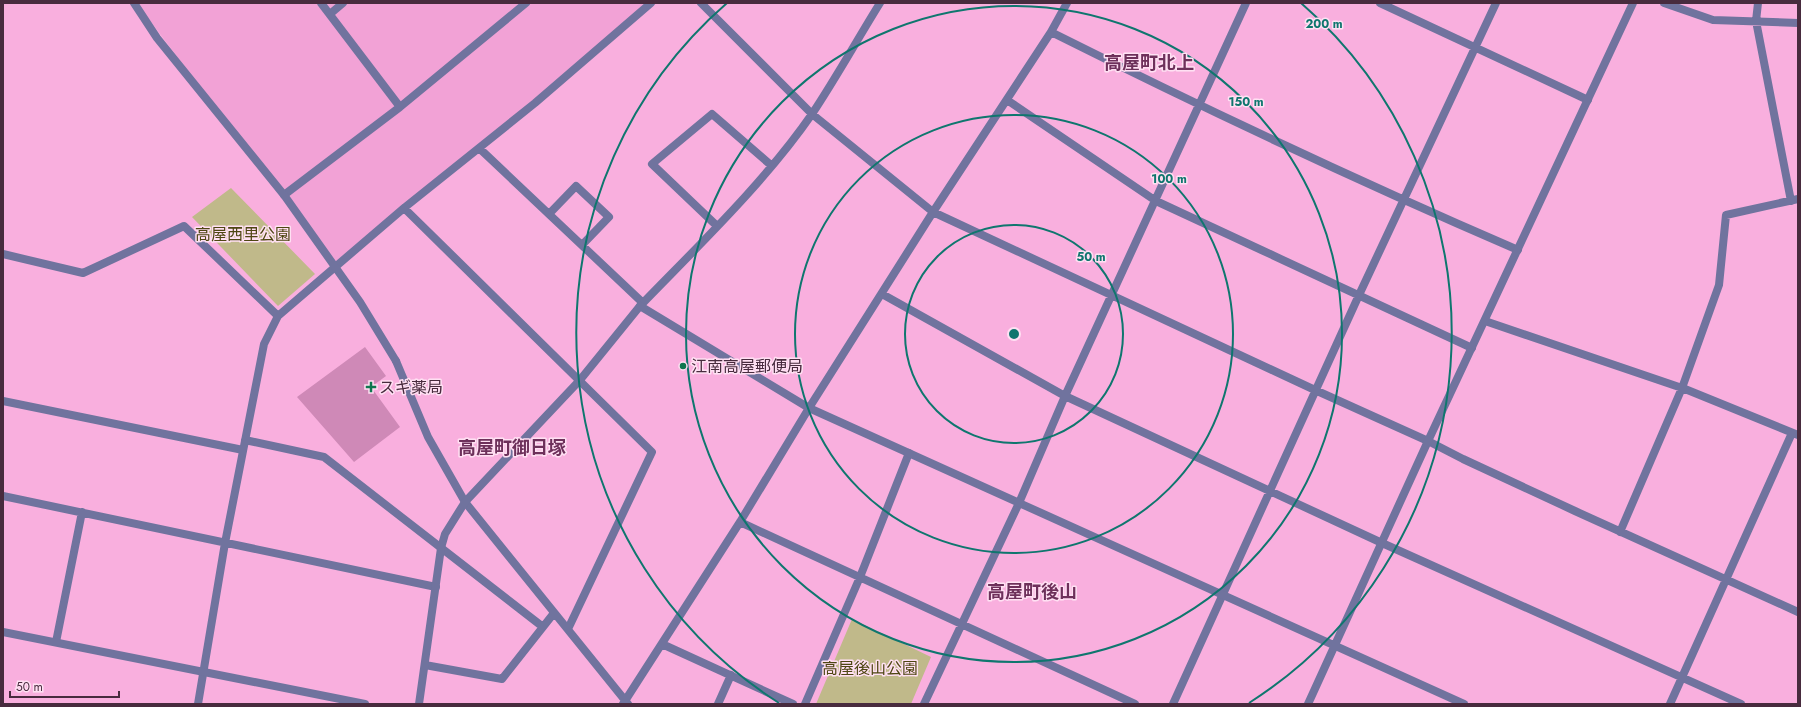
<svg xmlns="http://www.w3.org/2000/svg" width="1801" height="707" font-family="Jost,'Noto Sans JP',sans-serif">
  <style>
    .built { fill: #f2a2d6 }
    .green { fill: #c0b98a }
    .building { fill: #cf89b7 }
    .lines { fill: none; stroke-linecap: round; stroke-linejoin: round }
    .service { stroke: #70739e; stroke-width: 8 }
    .minor { stroke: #70739e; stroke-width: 8 }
    .tertiary { stroke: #70739e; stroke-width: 8 }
    .ring { fill: none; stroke: #0f766e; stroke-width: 2 }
    .poi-dot { fill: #0e764f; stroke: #ffe0f3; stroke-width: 1.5 }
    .labels { text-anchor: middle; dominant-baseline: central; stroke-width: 3; stroke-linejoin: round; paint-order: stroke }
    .park-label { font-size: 16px; fill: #4e4612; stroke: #ffe0f3 }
    .poi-label { font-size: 16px; fill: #482b3e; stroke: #ffe0f3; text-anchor: start }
    .quarter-label { font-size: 18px; font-weight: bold; fill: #6e305b; stroke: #ffe0f3 }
    .centre { fill: #0f766e; stroke: #ffe0f3; stroke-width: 2 }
    .ring-label { font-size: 12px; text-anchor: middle; font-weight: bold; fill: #0f766e; stroke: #ffe0f3; stroke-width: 3; stroke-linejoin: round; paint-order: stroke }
  </style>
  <rect width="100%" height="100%" fill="#f9afde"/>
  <!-- built -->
  <path class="built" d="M 137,3 L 650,3 L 336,268 Z"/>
  <!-- green -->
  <path class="green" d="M 231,188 L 315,274 L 278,306 L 192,217 Z
    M 852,619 L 931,657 L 911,704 L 816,704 Z"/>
  <!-- building -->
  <path class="building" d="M 365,347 L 386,376 L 371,387 L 400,427 L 354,462 L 297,397 Z"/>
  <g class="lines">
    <!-- service -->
    <path class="service" d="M 321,3 L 400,107
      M 330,14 L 343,3
      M 284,195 L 400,107 L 526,3"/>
    <!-- minor -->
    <path class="minor" d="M 701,3 L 812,114 L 933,212 L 1315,390 L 1428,441 L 1463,459 L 1575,511 L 1798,612
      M 1380,3 L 1588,100
      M 1664,3 L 1713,20 L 1798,23
      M 1758,3 L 1756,21 L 1791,201
      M 1051,32 C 1205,109 1360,182 1518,250
      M 1007,100 L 1156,201 L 1472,348
      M 479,148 L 643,303
      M 404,208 L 652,452 L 568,629
      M 549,214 L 576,186 L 609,217 L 582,245
      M 717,226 L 652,164 L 712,114 L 772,166
      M 3,254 L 83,273 L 184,226 L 278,316
      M 882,294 L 1065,396 L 1382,543 L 1741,704
      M 640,306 C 698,246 765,182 812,114 C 836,78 857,40 880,3
      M 1485,321 L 1685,389 L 1798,435
      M 396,361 L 428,437 L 465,502 L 628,704
      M 3,401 L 243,450
      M 245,440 L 324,457 L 543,627
      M 3,496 L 436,587
      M 740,522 L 1135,704
      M 1620,532 L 1682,388 L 1719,285 L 1726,215 L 1798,199
      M 56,642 L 82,512
      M 662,644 L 793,704
      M 425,665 L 502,679 L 554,613
      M 198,704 L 225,543 L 264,344 L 278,316 L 404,208 L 535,103 L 651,3
      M 623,704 L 740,522 L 809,408 L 933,212 L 1051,32 L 1067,3
      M 718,704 L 731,675
      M 805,704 L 860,577 L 909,453
      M 924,704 L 1019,503 L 1065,396 L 1246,3
      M 1173,704 L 1359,295 L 1496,3
      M 1670,704 L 1792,433"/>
    <!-- tertiary -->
    <path class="tertiary" d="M 134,3 L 157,38 L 284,195 L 360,302 L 396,361
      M 3,632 L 365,704
      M 419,704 L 441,548 L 445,534 L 465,502 L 580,380 L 640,306 L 809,408 L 1464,704
      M 1308,704 L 1428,441 L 1633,3"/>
  </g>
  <!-- distance rings -->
  <g class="ring">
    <circle cx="1014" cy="334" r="109"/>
    <circle cx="1014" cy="334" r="219"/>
    <circle cx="1014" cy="334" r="328"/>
    <path d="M779 703A438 438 0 0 1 727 3M1301 3A438 438 0 0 1 1249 703"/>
  </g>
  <!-- markers -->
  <g class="poi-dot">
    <circle cx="683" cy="366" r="4"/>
    <path d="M369 381h4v4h4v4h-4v4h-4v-4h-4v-4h4z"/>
  </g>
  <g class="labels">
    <!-- park labels -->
    <g class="park-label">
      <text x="243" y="234">高屋西里公園</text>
      <text x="870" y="668">高屋後山公園</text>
    </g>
    <!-- poi labels -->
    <g class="poi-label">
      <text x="691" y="366">江南高屋郵便局</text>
      <text x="379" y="387">スギ薬局</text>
    </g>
    <!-- quarter labels -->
    <g class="quarter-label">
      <text x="1149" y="63">高屋町北上</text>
      <text x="512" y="448">高屋町御日塚</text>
      <text x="1032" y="592">高屋町後山</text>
    </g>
  </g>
  <circle cx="1014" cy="334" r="6" class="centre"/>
  <g class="ring-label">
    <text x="1324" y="28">200 m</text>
    <text x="1246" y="106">150 m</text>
    <text x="1169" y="183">100 m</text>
    <text x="1091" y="261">50 m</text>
  </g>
  <!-- border -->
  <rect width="1801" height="707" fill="none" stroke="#482b3e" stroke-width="8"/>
  <!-- scale -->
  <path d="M10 691v6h109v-6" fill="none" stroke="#482b3e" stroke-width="2"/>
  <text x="16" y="691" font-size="12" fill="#482b3e" stroke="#ffe0f3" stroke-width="3" paint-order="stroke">50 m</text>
</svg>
